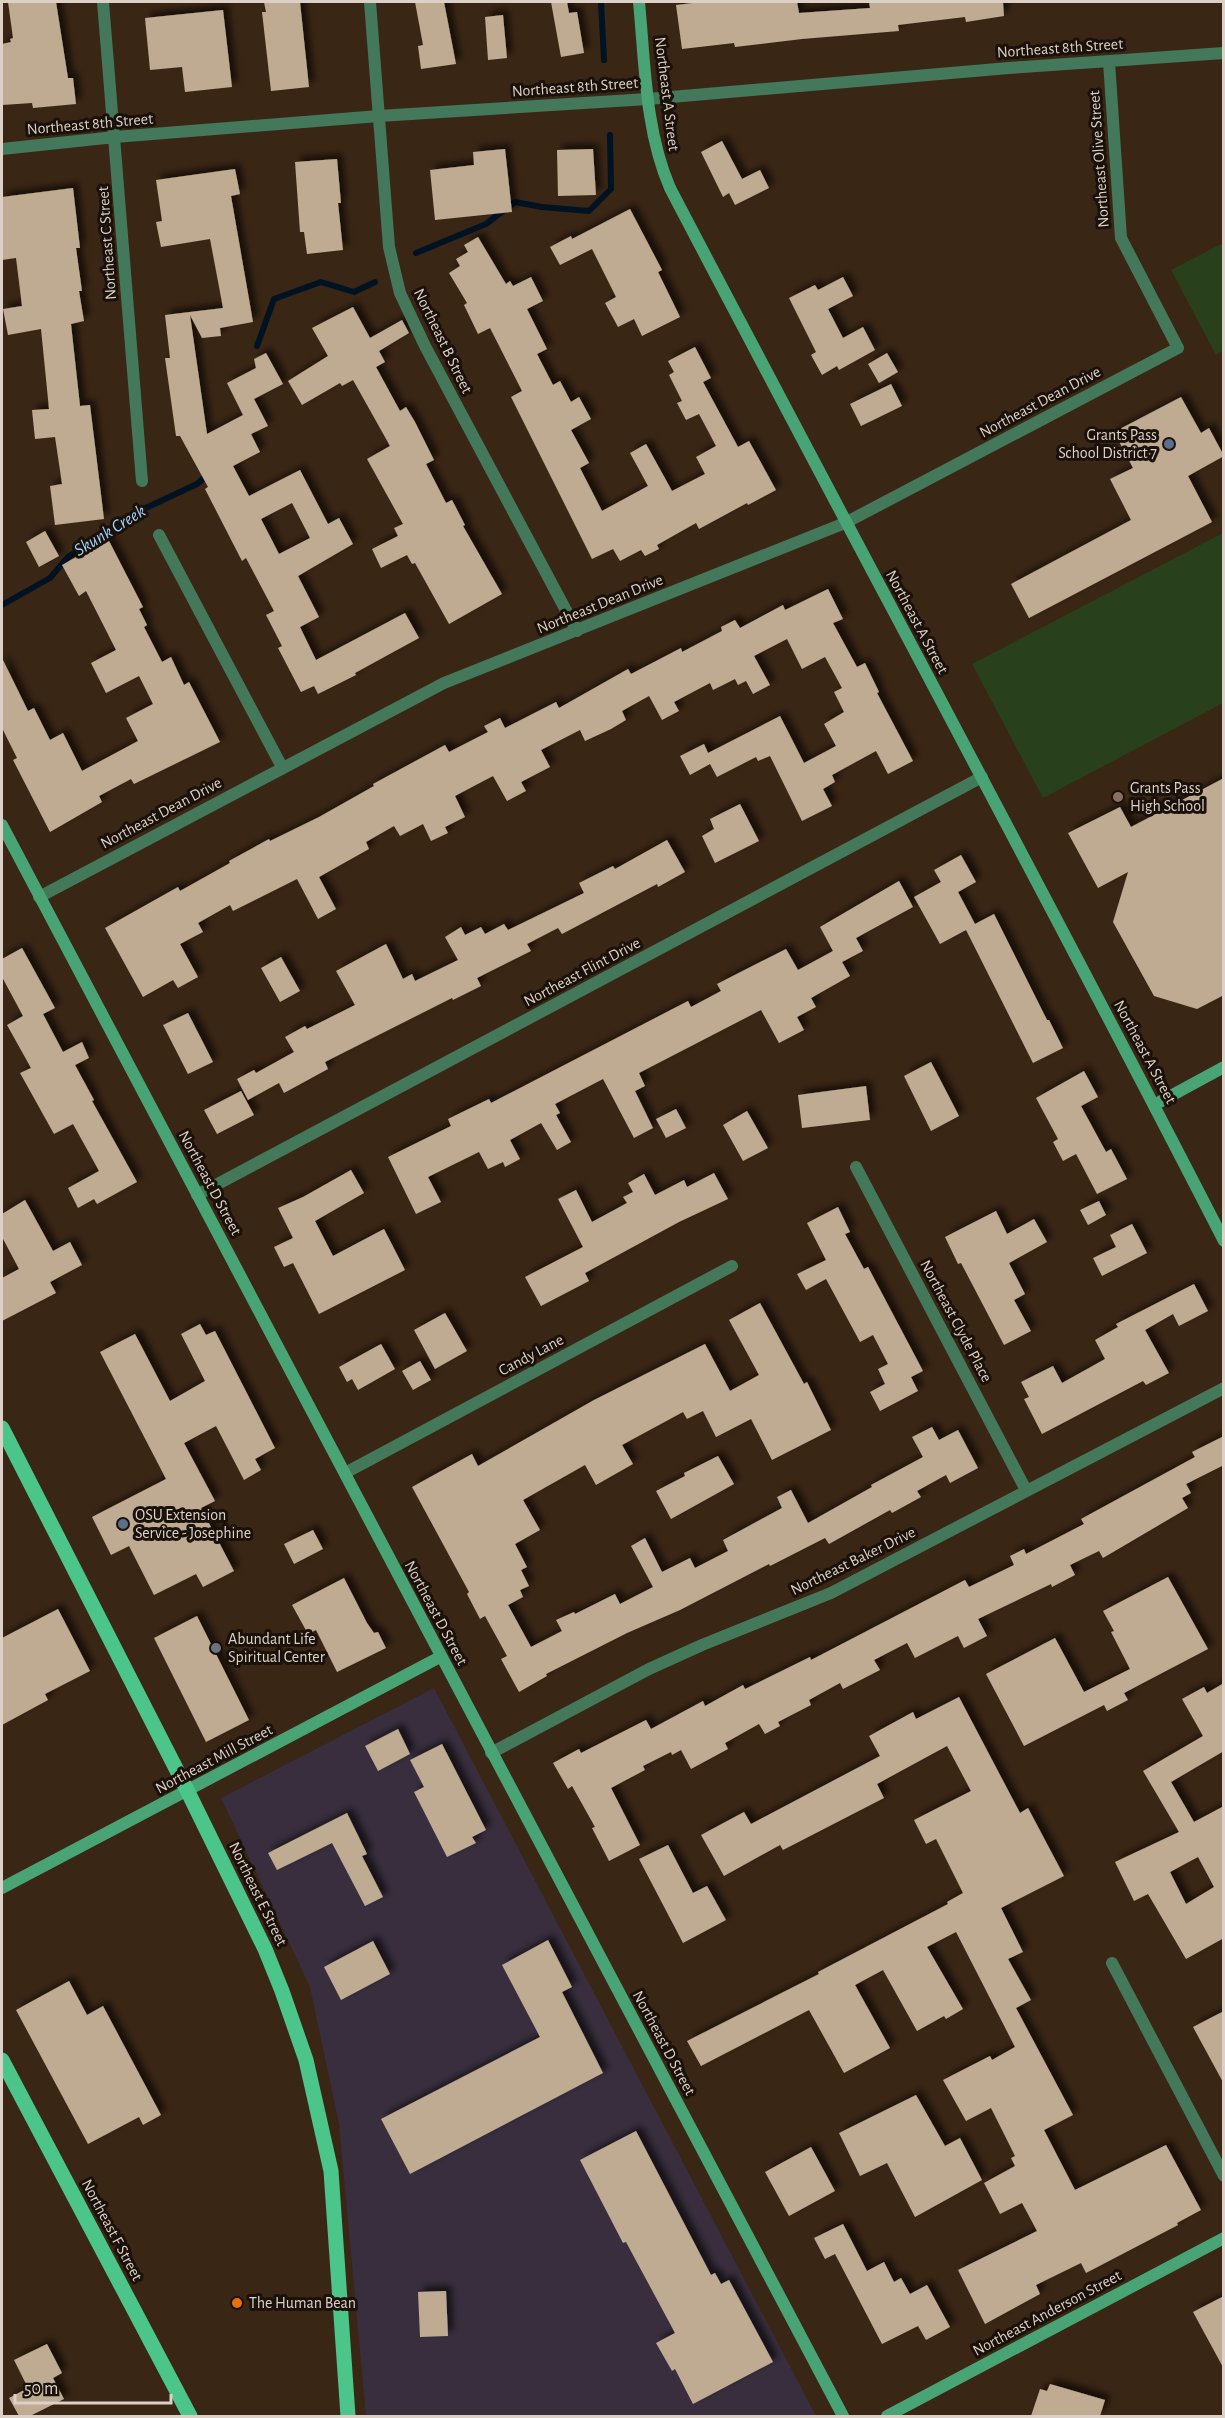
<svg xmlns="http://www.w3.org/2000/svg" width="1225" height="2418" font-family="'Alegreya Sans',sans-serif">
<defs>
<filter id="shadow"><feDropShadow dx="5.5" dy="-5.5" stdDeviation="3" flood-color="#0009"/></filter>
</defs>
<rect width="100%" height="100%" fill="#3a2615"/>
<path fill="#382e3d" d="M434 1688 816 2416H366L339 2124 310 1987 221 1798Z"/>
<path fill="#28401c" d="M1221 244 1224 248V350L1216 355 1171 270Z
M1223 533V703L1043 798 972 664Z"/>
<g fill="none" stroke-linecap="round" stroke-linejoin="round">
<path stroke="#011323" stroke-width="6" d="M601 2 604 60
M416 253 486 224 515 202 542 207 589 211 611 189 610 135
M257 346 274 299 321 282 354 292 375 282
M2 605 50 578 68 557 133 514 197 484 208 474"/>
</g>
<path fill="#bfab92" fill-rule="evenodd" filter="url(#shadow)" d="M8 2H56L68 78H73L76 104 33 108 32 103 2 105V44L11 42 10 39 13 38Z
M264 2H300L309 87 271 91 262 12H266Z
M415 2H444L456 64 421 69 418 46 423 45Z
M551 2H567L569 13 577 12 584 53 561 57Z
M701 2H797L799 13 870 8 869 2H1003L1004 16 966 22 965 17 898 25 899 31 802 39 735 47 734 43 682 49 676 5Z
M223 10 232 87 185 92 182 67 150 70 145 18Z
M503 15 507 58 488 60 485 17Z
M722 141 742 179 760 170 769 188 735 205 729 193 723 197 701 152Z
M505 149 512 212 435 220 430 170 474 165 473 152Z
M593 149 596 195 558 196 557 150Z
M337 159 341 203H338L343 250 307 254 304 232H300L295 162Z
M235 169 240 194 231 196 253 322 220 328 221 336 202 338 190 315 207 434 243 415 227 383 256 368 254 359 266 353 283 384 254 399 268 426 251 434 260 452 233 466 249 496 300 470 328 524 339 518 353 544 298 576 319 617 300 627 316 660 405 613 419 638 355 673 356 675 318 694 314 686 301 692 278 648 282 646 266 615 274 611 246 558 242 561 205 489 208 487 180 436H176L165 358H170L165 315 223 308 210 239 161 247 156 222 162 221 156 180ZM292 503 310 538 279 554 261 519Z
M73 188 80 248H76L82 291H79L84 321 71 324 80 406 90 405 104 519 55 525 50 486 62 484 55 437 35 439 32 410 49 409 41 329 8 335 3 309 22 306 16 258 2 260V197Z
M630 209 662 270 658 272 680 317 642 336 634 319 618 327 605 303 616 297 592 249 560 265 550 247 571 236 572 239Z
M478 237 506 284 510 281 513 286 531 277 543 301 527 309 547 349 537 354 553 385 560 381 571 402 579 397 591 419 571 430 589 463 580 468 602 511 648 486 630 453 646 444 672 491 705 474 696 457 716 446 699 414 686 420 677 403 682 401 669 375 674 372 668 361 695 347 711 378 703 382 738 447 749 441 776 490 748 505 747 503 699 529 696 523 657 545 659 549 645 556 641 550 620 561 613 549 592 559 511 397 522 391 490 328 478 334 464 305 467 303 449 273 460 266 456 259 468 252 464 245Z
M843 277 853 296 828 309 843 338 863 327 875 350 839 370 837 366 822 375 811 355 816 352 789 298 815 285 818 290Z
M353 307 370 338 402 320 409 333 379 351 385 362 376 367 400 411 406 407 415 422 434 460 426 464 446 503 452 500 465 525 463 526 502 594 449 624 415 563 412 564 407 555 381 568 372 549 398 536 394 528 403 524 367 459 390 446 353 380 342 386 340 383 302 405 288 381 328 356 312 328Z
M887 353 898 372 879 383 868 364Z
M891 384 902 406 861 426 850 404Z
M1181 397 1201 433 1209 428 1224 456 1188 476 1212 522 1029 618 1011 584 1131 520 1110 479 1133 468 1114 432Z
M45 531 59 556 39 567 26 542Z
M108 539 143 607 139 609 147 625 144 627 162 662 171 657 184 685 189 682 220 742 134 784 131 779 99 796 102 802 50 832 13 760 17 758 2 728V658L28 711 34 708 50 740 63 733 82 771 138 741 126 718 153 704 139 676 106 693 91 663 116 650 86 591 79 596 62 565Z
M828 589 843 619 833 623 857 667 865 663 879 692 877 693 913 761 888 774 876 751 832 775 835 782 823 789 832 806 802 821 770 756 758 761 756 757 717 777 710 764 690 775 680 756 704 744 708 753 780 716 804 763 836 746 824 724 844 712 834 692 842 688 825 657 802 669 787 639 754 656 770 685 753 694 746 681 738 685 735 679 713 690 710 683 674 702 679 711 662 720 649 696 622 711 626 720 611 729 585 741 580 730 541 750 550 767 521 782 526 791 507 801 493 776 455 796 465 817 445 827 448 833 431 841 423 824 400 836 394 826 366 842 369 849 319 877 336 909 318 919 297 879 233 911 230 905 198 923 203 932 180 944 198 977 178 988 173 980 143 997 105 928 178 887 180 891 230 863 229 861 269 839 270 841 319 817 374 786 373 784 445 745 449 752 488 732 484 726 500 718 505 728 556 702 559 708 628 669 631 674 681 648 682 652 722 631 721 627 735 620 740 628 783 605 785 610Z
M1224 778V995L1197 1009 1154 996 1113 922 1128 872 1098 888 1068 833 1120 807 1131 827Z
M740 804 759 841 715 863 702 836 714 829 710 819Z
M667 840 685 872 658 887 657 884 562 934 558 928 527 944 531 951 477 978 481 986 453 1000 452 998 325 1062 328 1069 284 1093 279 1083 248 1100 237 1079 254 1070 256 1073 294 1052 285 1037 305 1026 307 1029 355 1005 336 971 386 944 403 979 412 974 415 981 458 960 445 937 461 927 465 935 481 927 485 934 504 924 508 930 584 893 579 883 613 866 615 869Z
M961 855 976 882 958 892 975 924 994 914 1047 1020H1049L1063 1048 1033 1063 966 930 940 944 914 897 941 882 934 870Z
M899 881 913 907 856 938 863 951 842 962 850 976 811 998 816 1007 797 1017 804 1030 779 1043 761 1010 639 1073 645 1086 635 1091 653 1128 634 1138 603 1079 555 1104 560 1113 556 1115 571 1142 557 1150 541 1123 510 1140 520 1159 505 1167 503 1162 488 1169 479 1152 428 1177 441 1202 416 1214 388 1157 451 1126 448 1119 489 1099 491 1103 688 1001 691 1007 721 991 717 984 786 949 798 970 833 951 820 927Z
M22 948 55 1008 43 1014 63 1052 82 1042 89 1058 75 1065 94 1100 92 1101 137 1182 97 1204 94 1199 78 1208 68 1188 99 1171 73 1124 54 1134 20 1073 31 1068 7 1025 23 1016 2 977V959Z
M281 957 300 991 280 1002 261 968Z
M188 1013 213 1062 188 1074 163 1025Z
M931 1062 959 1116 931 1131 904 1076Z
M1084 1071 1098 1097 1081 1106 1106 1152 1111 1149 1127 1179 1097 1194 1076 1154 1063 1161 1053 1142 1058 1139 1036 1098Z
M866 1086 870 1120 802 1128 798 1095Z
M241 1091 254 1115 217 1134 204 1110Z
M676 1109 686 1128 666 1138 656 1119Z
M747 1111 768 1148 743 1161 723 1125Z
M351 1170 364 1193 315 1221 333 1256 384 1229 405 1270 319 1314 293 1263 284 1267 274 1247 293 1238 278 1208 303 1197Z
M714 1173 728 1199 679 1222 585 1273 589 1281 541 1306 525 1277 583 1247 558 1199 576 1190 592 1222 627 1203 623 1197 633 1192 628 1183 644 1174 655 1195 684 1180 687 1187Z
M25 1200 53 1251 70 1242 82 1265 50 1282 56 1293 2 1321V1278L19 1269 2 1237V1214Z
M1099 1201 1106 1215 1088 1225 1080 1210Z
M838 1207 850 1232 845 1234 864 1269 868 1267 923 1371 911 1377 918 1391 880 1411 870 1392 885 1384 878 1369 888 1364 873 1335 860 1342 826 1279 806 1290 797 1274 826 1260 807 1223Z
M996 1211 1007 1234 1034 1219 1047 1242 1009 1263 1025 1294 1014 1300 1031 1331 1004 1345 961 1263 958 1264 945 1237Z
M1132 1224 1147 1253 1102 1276 1093 1258 1116 1247 1110 1235Z
M1194 1284 1208 1311 1179 1326 1173 1314 1145 1330 1169 1373 1146 1385 1143 1381 1042 1434 1024 1399 1029 1397 1021 1382 1053 1366 1062 1383 1105 1359 1095 1340 1118 1327 1116 1324Z
M760 1303 804 1384 807 1382 831 1430 772 1460 751 1419 716 1437 703 1411 687 1419 683 1412 622 1445 633 1464 596 1485 585 1465 523 1500 540 1530 515 1544 527 1567 521 1570 529 1586 520 1590 523 1597 508 1605 531 1647 562 1631 556 1620 574 1612 575 1614 615 1594 620 1604 653 1587 631 1546 645 1538 662 1572 690 1558 695 1568 728 1551 723 1540 782 1508 777 1497 791 1490 808 1523 872 1487 871 1485 923 1457 912 1437 932 1427 939 1440 958 1430 978 1468 950 1483 946 1475 917 1491 921 1497 892 1513 890 1510 829 1544 825 1538 770 1566 769 1564 680 1610 627 1633 546 1674 547 1676 519 1692 501 1659 507 1656 485 1616 480 1619 467 1594 469 1592 412 1487 472 1454 478 1466 594 1400 705 1344 730 1391 759 1375 729 1320Z
M445 1313 467 1351 435 1369 414 1330Z
M200 1324 206 1335 215 1331 275 1448 255 1459 261 1470 244 1480 216 1426 184 1443 215 1501 201 1508 234 1571 203 1587 196 1574 154 1595 129 1546 111 1555 92 1517 166 1479 100 1352 135 1334 170 1401 205 1381 181 1334Z
M381 1344 395 1369 358 1390 352 1379 347 1382 339 1367Z
M420 1361 431 1380 413 1390 402 1371Z
M1224 1436V1465L1186 1484 1191 1493 1182 1498 1188 1508 1103 1558 1099 1551 1070 1565 1075 1575 1052 1587 1051 1584 978 1619 987 1636 964 1648 958 1636 915 1658 907 1643 874 1660 880 1670 843 1689 840 1683 809 1700 811 1705 778 1722 780 1726 765 1734 759 1724 725 1743 728 1749 691 1769 681 1750 672 1755 671 1752 643 1766 645 1770 611 1788 640 1845 609 1861 592 1828 595 1827 572 1786 568 1789 553 1763 579 1749 581 1753 646 1720 651 1729 703 1701 705 1706 743 1685 745 1689 810 1657 811 1660 965 1580 969 1587 1014 1565 1010 1556 1024 1549 1026 1554 1084 1524 1081 1519 1195 1457 1192 1452Z
M718 1456 734 1484 671 1519 656 1491 685 1476 684 1473Z
M313 1530 323 1549 294 1564 284 1544Z
M1168 1577 1208 1649 1124 1693 1128 1700 1107 1711 1104 1705 1024 1746 986 1674 1055 1638 1084 1692 1130 1669 1111 1632 1114 1631 1103 1611Z
M344 1578 367 1623 374 1633 378 1632 386 1648 337 1672 316 1630 308 1634 292 1605Z
M58 1609 90 1671 45 1694 48 1700 2 1725V1638Z
M197 1616 249 1720 206 1742 154 1638Z
M1224 1683V1751L1171 1782 1194 1822 1224 1806V1938L1186 1959 1148 1894 1134 1901 1115 1862 1179 1832 1143 1771 1203 1736 1182 1699 1204 1687 1207 1693ZM1198 1857 1214 1887 1186 1904 1170 1872Z
M959 1697 1020 1813 1028 1808 1064 1876 1001 1908 1023 1952 1008 1959 1031 2000 1016 2008 1073 2115 1044 2130 1075 2190 1166 2145 1201 2210 1177 2223 1178 2225 1086 2273 1081 2263 1036 2285 1040 2294 985 2324 958 2270 1037 2231 1022 2203 1000 2214 984 2183 1015 2166 1011 2158 1015 2156 991 2108 966 2121 943 2080 990 2056 992 2060 1015 2047 956 1932 927 1947 963 2009 946 2019 944 2016 917 2031 883 1970 855 1985 890 2048 844 2073 809 2010 701 2066 687 2041 819 1974 818 1972 948 1904 947 1902 963 1893 936 1839 926 1844 914 1820 971 1791 947 1746 877 1784 884 1798 783 1850 780 1845 724 1876 701 1835 744 1812 751 1824 880 1756 869 1736 913 1712 916 1719Z
M398 1729 410 1754 378 1771 365 1746Z
M442 1744 486 1830 472 1837 476 1843 447 1857 414 1792 424 1787 410 1760Z
M347 1813 367 1854 362 1856 383 1897 365 1906 332 1843 277 1870 268 1853Z
M668 1845 693 1893 707 1886 726 1920 683 1943 639 1859Z
M548 1940 572 1987 562 1992 603 2073 410 2174 381 2119 540 2037 502 1965Z
M373 1941 390 1974 341 2000 324 1967Z
M69 1981 87 2015 103 2006 161 2115 143 2125 139 2117 88 2144 16 2010Z
M1224 2011V2084L1193 2027Z
M916 2095 945 2146 960 2138 982 2180 915 2217 887 2163 860 2176 839 2133Z
M636 2131 711 2275 715 2273 721 2284 729 2280 773 2362 693 2404 675 2369 672 2371 656 2343 675 2333 626 2242 623 2243 580 2160Z
M811 2147 835 2191 789 2216 765 2172Z
M843 2224 867 2271 884 2262 894 2282 901 2278 910 2294 927 2285 950 2327 926 2340 918 2326 882 2344 835 2254 825 2259 814 2238Z
M446 2291 448 2336 420 2337 418 2292Z
M1224 2296V2369L1193 2312Z
M47 2344 62 2373 53 2378 64 2399 30 2416H19L9 2398 28 2388 14 2360Z
M1050 2384 1105 2400 1100 2416H1031L1040 2389 1047 2391Z"/>
<g fill="none" stroke-linecap="round" stroke-linejoin="round">
<path stroke="#43785b" stroke-width="12" d="M103 2 142 481
M370 2 389 247 400 293 425 346 577 631
M2 149 115 137 379 116 648 99 1009 68 1224 53
M159 535 282 767
M39 897 444 683 845 523 1178 348 1121 238 1109 62
M856 1167 1026 1490
M197 1195 982 777
M345 1473 732 1266
M491 1753 649 1669 702 1645 831 1593 1224 1388
M1112 1963 1224 2176"/>
<path stroke="#49a475" stroke-width="12" d="M639 2C645 64 645 130 670 188 854 540 1043 888 1224 1241
M2 825 843 2416
M1154 1105 1224 1067
M2 1888 440 1657
M887 2416 1224 2238"/>
<path stroke="#4bc58a" stroke-width="15" d="M2 1428 188 1792 265 1949 282 1991 306 2060 331 2171 348 2416
M2 2060 190 2416"/>
</g>
<g fill="#5c6f8a" stroke="#1a110a" stroke-width="2">
<circle cx="1169" cy="444" r="6"/>
<circle cx="123" cy="1524" r="6"/>
</g>
<circle fill="#8d6e63" stroke="#1a110a" stroke-width="2" cx="1118" cy="797" r="6"/>
<circle fill="#6b7280" stroke="#1a110a" stroke-width="2" cx="216" cy="1648" r="6"/>
<circle fill="#e8710a" stroke="#1a110a" stroke-width="2" cx="237" cy="2303" r="6"/>
<g text-anchor="middle" dominant-baseline="central" stroke-width="6" stroke-linejoin="round" paint-order="stroke">
<g font-size="16" fill="#ddd0c6" stroke="#1a110a">
<text transform="translate(1060 48) rotate(-4)">Northeast 8th Street</text>
<text transform="translate(575 87) rotate(-4)">Northeast 8th Street</text>
<text transform="translate(667 94) rotate(83)">Northeast A Street</text>
<text transform="translate(90 124) rotate(-5)">Northeast 8th Street</text>
<text transform="translate(1099 159) rotate(-94)">Northeast Olive Street</text>
<text transform="translate(107 243) rotate(-94)">Northeast C Street</text>
<text transform="translate(443 341) rotate(64)">Northeast B Street</text>
<text transform="translate(1040 402) rotate(-28)">Northeast Dean Drive</text>
<text transform="translate(600 604) rotate(-22)">Northeast Dean Drive</text>
<text transform="translate(917 622) rotate(62)">Northeast A Street</text>
<text transform="translate(161 813) rotate(-28)">Northeast Dean Drive</text>
<text transform="translate(582 972) rotate(-28)">Northeast Flint Drive</text>
<text transform="translate(1145 1052) rotate(62)">Northeast A Street</text>
<text transform="translate(210 1183) rotate(62)">Northeast D Street</text>
<text transform="translate(956 1321) rotate(62)">Northeast Clyde Place</text>
<text transform="translate(531 1355) rotate(-28)">Candy Lane</text>
<text transform="translate(853 1561) rotate(-26)">Northeast Baker Drive</text>
<text transform="translate(436 1613) rotate(62)">Northeast D Street</text>
<text transform="translate(214 1759) rotate(-28)">Northeast Mill Street</text>
<text transform="translate(258 1894) rotate(64)">Northeast E Street</text>
<text transform="translate(664 2043) rotate(62)">Northeast D Street</text>
<text transform="translate(112 2230) rotate(62)">Northeast F Street</text>
<text transform="translate(1047 2313) rotate(-28)">Northeast Anderson Street</text>
</g>
<g font-size="16" fill="#ddd0c6" stroke="#1a110a" text-anchor="start">
<text x="1157" y="435" text-anchor="end">Grants Pass<tspan x="1157" dy="18">School District 7</tspan></text>
<text x="1130" y="788">Grants Pass<tspan x="1130" dy="18">High School</tspan></text>
<text x="135" y="1515">OSU Extension<tspan x="135" dy="18">Service - Josephine</tspan></text>
<text x="228" y="1639">Abundant Life<tspan x="228" dy="18">Spiritual Center</tspan></text>
<text x="249" y="2303">The Human Bean</text>
</g>
<g font-size="18" font-style="italic" fill="#a0d2fe" stroke="#1a110a">
<text transform="translate(110 531) rotate(-32)">Skunk Creek</text>
</g>
</g>
<rect width="1225" height="2418" fill="none" stroke="#ddd0c6" stroke-width="6"/>
<path d="M15 2394v9h156v-9" fill="none" stroke="#ddd0c6" stroke-width="3"/>
<text x="24" y="2394" font-size="18" fill="#ddd0c6" stroke="#1a110a" stroke-width="4.5" paint-order="stroke">50 m</text>
</svg>
